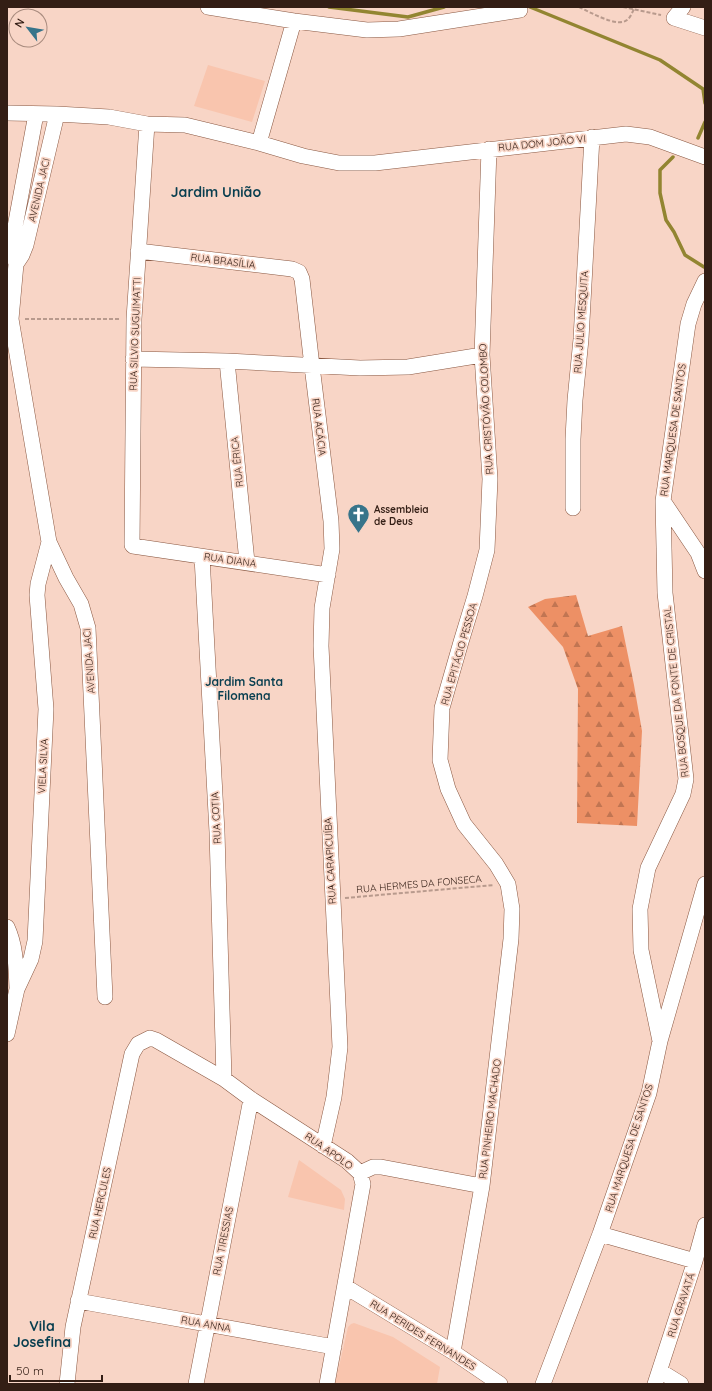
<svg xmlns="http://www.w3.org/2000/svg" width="712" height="1391" font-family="Quicksand,sans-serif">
<defs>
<pattern id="forest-firs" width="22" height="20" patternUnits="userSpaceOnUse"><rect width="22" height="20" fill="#ed9065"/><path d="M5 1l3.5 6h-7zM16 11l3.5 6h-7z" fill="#c17552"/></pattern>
</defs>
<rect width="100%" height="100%" fill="#f8d5c6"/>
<path fill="#f9c5ae" d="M208 65 265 81 252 122 194 106Z
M299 1160 341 1190 345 1199 344 1210 288 1197Z
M354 1323 393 1337 440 1367 437 1384H335L348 1327 351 1324Z"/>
<path fill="url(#forest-firs)" d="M576 595 588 636 622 626 634 685 642 731 637 826 577 823 578 689 563 647 528 607 545 599Z"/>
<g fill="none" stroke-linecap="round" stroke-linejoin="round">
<path stroke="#928531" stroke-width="3.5" d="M329 7 408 17 444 7
M530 7 660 60 703 89 705 103
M698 138 705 122
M673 157 660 170V193L666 220 674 232 685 255 704 267"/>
<defs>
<path id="minor" d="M208 7 294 21 367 30 399 29 520 10
M683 7 674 18 705 28
M7 113 57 114 109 117 147 124 185 125 259 143 303 156 339 163H375L626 134 650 137 705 157
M36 114 12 243 13 253 16 264 11 319 49 542 66 578 81 604 88 628 105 997
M147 124 134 319 132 545 133 546 328 575
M259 143 294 21
M138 251 292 269 299 272 302 279 312 366 331 521 332 549 322 608 321 646 340 1047 334 1097 323 1146
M16 264 22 255 26 245 57 114
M133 359 227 361 360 368 408 367 482 355
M227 361 247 562
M663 501 698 553 705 571
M573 508V439L575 400 581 339 592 137
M202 557 217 832 224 1079
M7 927C16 946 16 968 17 988
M7 1034 17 989 31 959 35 941 46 709 37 595 38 584 49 542
M660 1041 641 950 640 909 648 868 683 794 686 779 665 593 663 501 688 324 694 304 705 281
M360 1173 373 1167H381L482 1186
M600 1234 695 1261
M346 1287 453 1352 500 1384
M78 1301 334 1347
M453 1352 482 1186 511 939 512 909 508 884 496 864 464 824 448 789 440 760 442 708 461 642 475 596 487 550 490 479 482 355 489 149
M660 1371 681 1384
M67 1384 73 1327 132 1054 138 1044 150 1038 156 1040 224 1079 251 1099 347 1161 360 1173 363 1184 327 1384
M196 1384 251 1099
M543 1384 600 1234 649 1093 660 1041 705 884
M655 1384 695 1261 705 1225"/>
</defs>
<use href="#minor" stroke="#8a5842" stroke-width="16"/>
<path stroke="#b89a8d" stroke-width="2" stroke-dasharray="4 2" stroke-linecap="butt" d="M579 7C590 12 617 28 627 20 630 18 632 13 634 9
M623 7 661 15
M25 319H120
M345 898 494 885"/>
<use href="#minor" stroke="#fff" stroke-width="15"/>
</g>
<defs>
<symbol id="church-pin" viewBox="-11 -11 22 30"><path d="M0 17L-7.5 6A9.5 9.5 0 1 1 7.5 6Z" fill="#37748a" stroke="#f8d5c6"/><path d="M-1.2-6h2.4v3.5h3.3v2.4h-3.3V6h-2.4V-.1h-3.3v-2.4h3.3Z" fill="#fff"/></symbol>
</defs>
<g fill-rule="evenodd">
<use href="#church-pin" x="346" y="502" width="25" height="34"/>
</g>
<g text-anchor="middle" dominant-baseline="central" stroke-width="3.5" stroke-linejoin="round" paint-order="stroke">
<g font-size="10" fill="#331e15" stroke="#f8d5c6">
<text transform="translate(542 143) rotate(-6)">RUA DOM JOÃO VI</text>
<text transform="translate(39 190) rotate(-77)">AVENIDA JACI</text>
<text transform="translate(223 261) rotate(7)">RUA BRASÍLIA</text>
<text transform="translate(581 322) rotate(-86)">RUA JULIO MESQUITA</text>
<text transform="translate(135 334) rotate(-88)">RUA SILVIO SUGUIMATTI</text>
<text transform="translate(486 409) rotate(-93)">RUA CRISTÓVÃO COLOMBO</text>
<text transform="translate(319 427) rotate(83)">RUA ACÁCIA</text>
<text transform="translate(673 430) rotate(-82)">RUA MARQUESA DE SANTOS</text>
<text transform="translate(237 462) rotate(-96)">RUA ÉRICA</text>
<text transform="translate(230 560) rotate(8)">RUA DIANA</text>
<text transform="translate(459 654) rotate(-74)">RUA EPITÁCIO PESSOA</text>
<text transform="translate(89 661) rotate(-94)">AVENIDA JACI</text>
<text transform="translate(676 692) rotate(-96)">RUA BOSQUE DA FONTE DE CRISTAL</text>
<text transform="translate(43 766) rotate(-87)">VIELA SILVA</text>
<text transform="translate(216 818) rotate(-93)">RUA COTIA</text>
<text transform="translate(330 861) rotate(-93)">RUA CARAPICUÍBA</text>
<text transform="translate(419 884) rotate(-5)">RUA HERMES DA FONSECA</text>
<text transform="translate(490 1119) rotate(-83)">RUA PINHEIRO MACHADO</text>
<text transform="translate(629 1148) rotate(-72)">RUA MARQUESA DE SANTOS</text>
<text transform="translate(329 1151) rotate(35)">RUA APOLO</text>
<text transform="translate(100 1203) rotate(-78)">RUA HERCULES</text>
<text transform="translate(223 1241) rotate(-79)">RUA TIRESSIAS</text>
<text transform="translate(681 1305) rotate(-72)">RUA GRAVATÁ</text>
<text transform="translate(206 1324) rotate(10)">RUA ANNA</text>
<text transform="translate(423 1335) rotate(32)">RUA PERIDES FERNANDES</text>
</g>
<g font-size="10" font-weight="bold" fill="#331e15" stroke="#f8d5c6" text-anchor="start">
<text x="374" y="509">Assembleia<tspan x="374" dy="12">de Deus</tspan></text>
</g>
<g font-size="12" font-weight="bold" fill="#083e4f" stroke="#f8d5c6">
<text x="244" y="681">Jardim Santa<tspan x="244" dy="14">Filomena</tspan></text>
</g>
<g font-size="14" font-weight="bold" fill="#083e4f" stroke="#f8d5c6">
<text x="216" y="192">Jardim União</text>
<text x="42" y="1326">Vila<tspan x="42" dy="16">Josefina</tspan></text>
</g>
</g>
<rect width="712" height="1391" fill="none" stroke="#331e15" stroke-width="16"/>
<g transform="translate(28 28) rotate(301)"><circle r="19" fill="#f8d5c6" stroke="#a98c7f"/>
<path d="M0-3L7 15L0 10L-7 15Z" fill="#37748a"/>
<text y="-6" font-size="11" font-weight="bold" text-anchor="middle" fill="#331e15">N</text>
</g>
<path d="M10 1375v6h92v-6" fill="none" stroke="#331e15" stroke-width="2"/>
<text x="16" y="1375" font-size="12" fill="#331e15" stroke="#f8d5c6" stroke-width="3" paint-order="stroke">50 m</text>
</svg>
